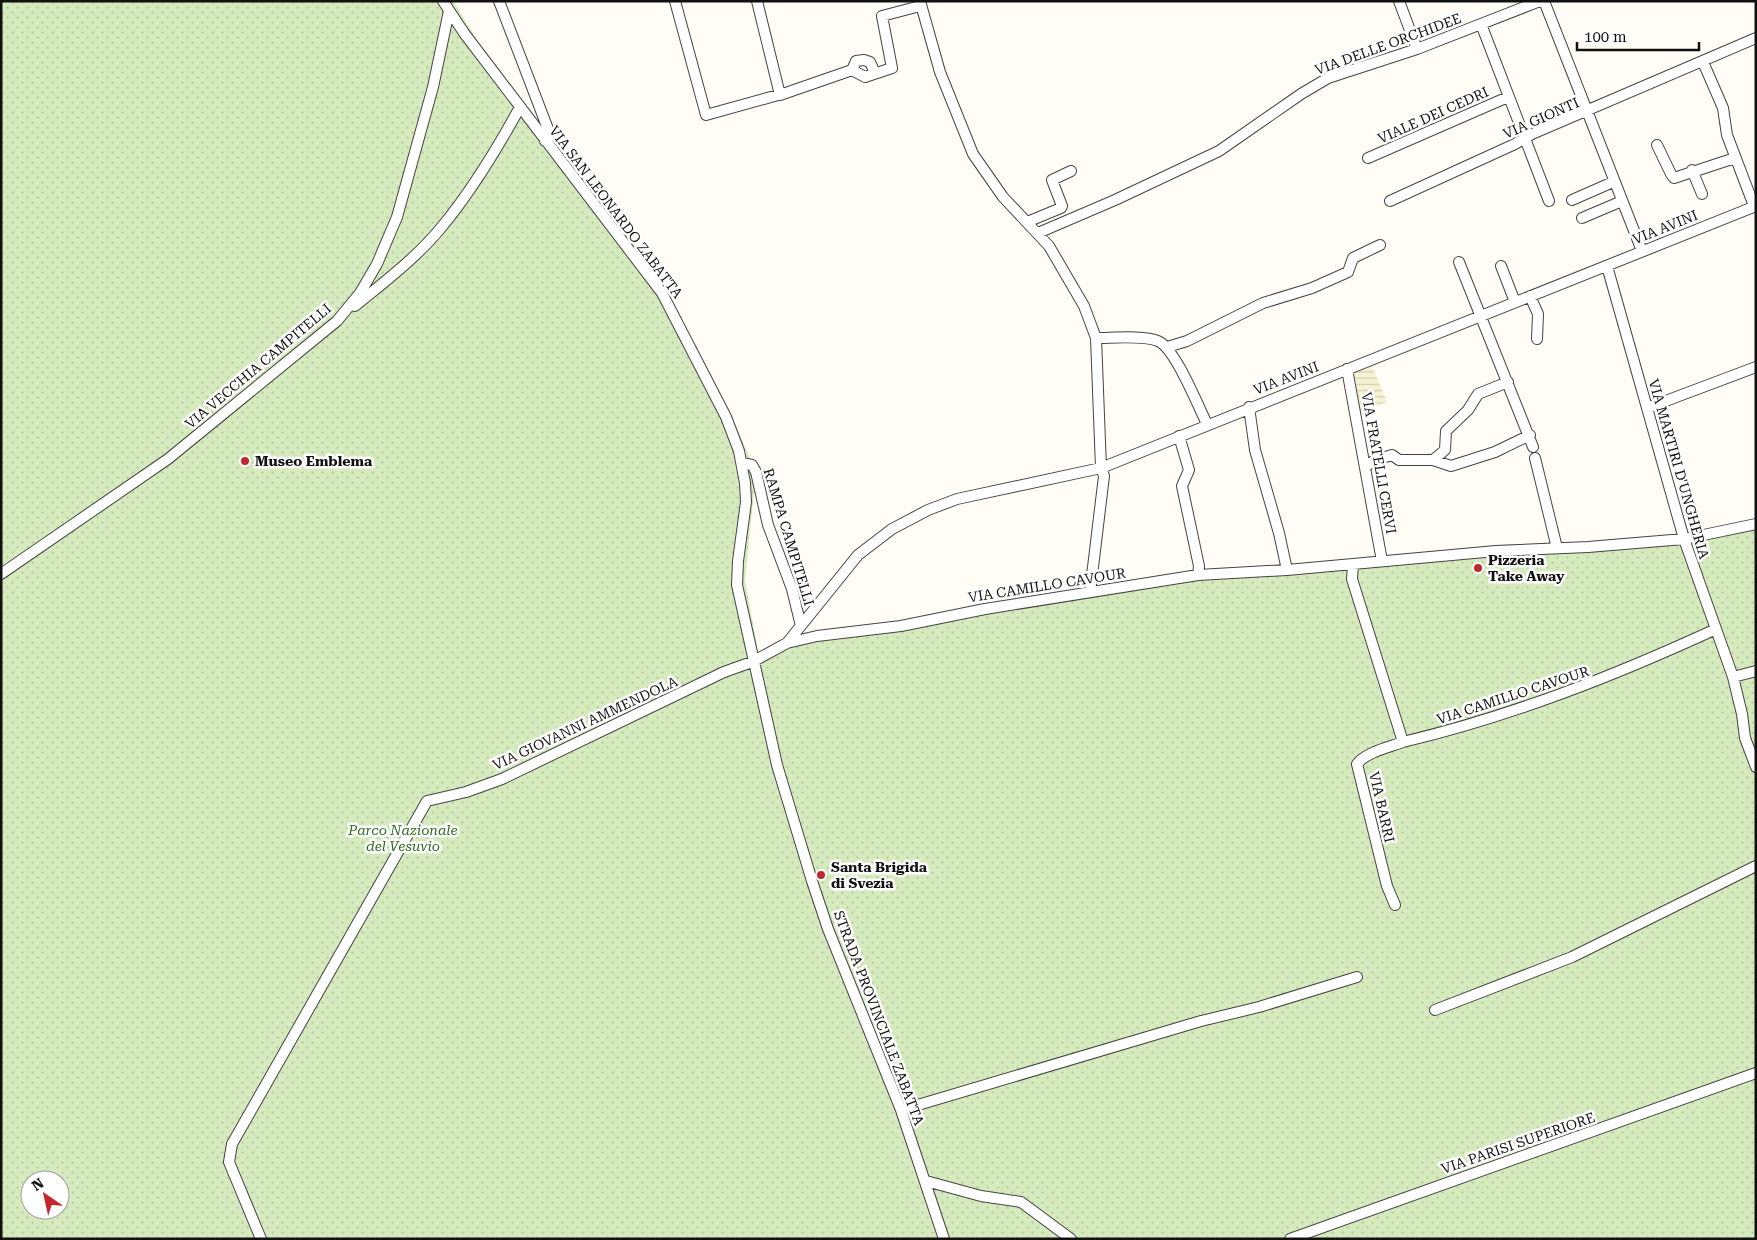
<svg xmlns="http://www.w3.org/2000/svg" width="1757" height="1240" font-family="'Roboto Serif',serif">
<defs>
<pattern id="farmland-rules" width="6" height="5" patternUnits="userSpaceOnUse" patternTransform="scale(1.25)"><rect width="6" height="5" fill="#f6f3d4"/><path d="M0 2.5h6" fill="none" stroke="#d2cfb5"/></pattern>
<pattern id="park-dots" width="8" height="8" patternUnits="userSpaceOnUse" patternTransform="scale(1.25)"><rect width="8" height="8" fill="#d5ebbd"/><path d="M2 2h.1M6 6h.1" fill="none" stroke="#b6c8a1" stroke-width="1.8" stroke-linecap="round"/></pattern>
</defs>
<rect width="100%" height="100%" fill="#fffdf5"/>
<path fill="url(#farmland-rules)" d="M1371 363 1387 402 1359 413 1352 373Z"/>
<path fill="url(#park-dots)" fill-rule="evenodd" d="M1 1H453L493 66 642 255 690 335 729 410 756 472 745 580 758 652 809 634 1308 563 1508 544H1591L1620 547 1756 520V1239H1ZM30 1180H60V1210H30Z"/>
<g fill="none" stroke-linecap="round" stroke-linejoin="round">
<defs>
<path id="minor" d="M443 1 464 33 662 293 726 417 739 451 745 483 746 502 738 561 737 585 777 765 812 881 828 929 901 1110 944 1239
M499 1 548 129 549 137 545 141
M675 1 706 115 778 95
M757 1 780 95 852 70 856 61 864 60 870 62 875 73
M920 1 940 72 973 154 1003 197 1049 246 1084 306 1096 338 1101 468 1104 476 1090 592
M1399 1 1417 49
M1544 1 1642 251
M1481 24 1549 201
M1703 62 1723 108 1727 135 1754 206
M852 70 865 77 892 68 882 16 920 6
M1657 145 1671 174 1674 178 1735 158
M1368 158 1508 97
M1692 170 1702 194
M1572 200 1613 182
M1390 201 1515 144 1532 134 1756 38
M1582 218 1622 201
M1027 222 1061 208 1062 206 1052 180 1071 171
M1038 233 1115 200 1219 151 1301 94 1328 78 1417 49 1540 1
M1459 262 1533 447
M1501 266 1515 302
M1607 266 1684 539 1733 677 1742 714 1745 738 1756 767
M1530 296 1538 314 1537 339
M355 306C384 282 416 258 440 229 471 192 497 149 520 107
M1096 338C1112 338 1144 335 1158 341 1175 348 1198 406 1207 424
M1167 347 1187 341 1263 303 1312 288 1348 272 1353 258 1380 245
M1347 369 1382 561
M1249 407 1255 450 1279 533 1287 570
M1647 408 1756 367
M1179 436 1189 470 1182 486 1199 566 1198 575
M1535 458 1557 548
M1433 460 1445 450 1446 431 1468 410 1478 394 1508 382
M742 463 752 465 756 472 768 525 792 589 801 626
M1365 467 1375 460 1392 455 1399 460H1433L1451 466 1495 452 1530 435
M1353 565 1352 579 1403 742C1512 716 1614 676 1716 629
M1 574 168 459 337 321 360 293 377 264 397 217 433 87 449 11
M787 643 858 555 892 529 928 510 957 499 1101 468 1756 206
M1733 677 1756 671
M1395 905 1387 886 1357 764C1366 752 1390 747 1403 742
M1435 1010 1572 957 1756 866
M901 1110 1201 1021 1259 1007 1357 977
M926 1181 981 1196 1021 1202 1071 1239
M261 1239 229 1162 232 1144 427 801 466 792 502 779 724 672 752 662 787 643 817 636 901 626 985 609 1198 575 1287 570 1496 551 1588 547 1684 539 1756 524
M1290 1239 1756 1073"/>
</defs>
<use href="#minor" stroke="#444" stroke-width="12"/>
<use href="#minor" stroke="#fff" stroke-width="10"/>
</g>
<g fill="#c4262e" stroke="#fff" stroke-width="2">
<circle cx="245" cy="461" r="5"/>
<circle cx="1478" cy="568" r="5"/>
<circle cx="821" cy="875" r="5"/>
</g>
<g text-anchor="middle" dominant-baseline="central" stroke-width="5" stroke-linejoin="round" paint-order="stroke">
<g font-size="14" fill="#111" stroke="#fff">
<text transform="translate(1388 44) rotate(-20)">VIA DELLE ORCHIDEE</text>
<text transform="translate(1433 115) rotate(-24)">VIALE DEI CEDRI</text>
<text transform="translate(1541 118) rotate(-24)">VIA GIONTI</text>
<text transform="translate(616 212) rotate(53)">VIA SAN LEONARDO ZABATTA</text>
<text transform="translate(1665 227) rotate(-22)">VIA AVINI</text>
<text transform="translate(258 366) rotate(-40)">VIA VECCHIA CAMPITELLI</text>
<text transform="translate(1286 378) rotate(-21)">VIA AVINI</text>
<text transform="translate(1379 463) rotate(80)">VIA FRATELLI CERVI</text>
<text transform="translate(1679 469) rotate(74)">VIA MARTIRI D'UNGHERIA</text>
<text transform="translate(789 537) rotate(73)">RAMPA CAMPITELLI</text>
<text transform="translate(1047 585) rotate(-9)">VIA CAMILLO CAVOUR</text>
<text transform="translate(1513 695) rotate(-18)">VIA CAMILLO CAVOUR</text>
<text transform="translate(585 723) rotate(-25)">VIA GIOVANNI AMMENDOLA</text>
<text transform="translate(1382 807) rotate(77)">VIA BARRI</text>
<text transform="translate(879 1018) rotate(69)">STRADA PROVINCIALE ZABATTA</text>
<text transform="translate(1518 1143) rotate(-19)">VIA PARISI SUPERIORE</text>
</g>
<g font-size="14" font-weight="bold" fill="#111" stroke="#fff" text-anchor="start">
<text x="255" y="461">Museo Emblema</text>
<text x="1488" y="560">Pizzeria<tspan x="1488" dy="16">Take Away</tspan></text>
<text x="831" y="867">Santa Brigida<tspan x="831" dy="16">di Svezia</tspan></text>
</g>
<g font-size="14" font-style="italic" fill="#2f6b1f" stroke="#fff">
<text x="403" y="830">Parco Nazionale<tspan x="403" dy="16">del Vesuvio</tspan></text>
</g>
</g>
<rect width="1757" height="1240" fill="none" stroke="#111111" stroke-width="5"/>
<g transform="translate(45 1195) rotate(326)"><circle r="24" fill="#ffffff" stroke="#a0a0a0"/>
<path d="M0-4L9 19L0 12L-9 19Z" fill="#c4262e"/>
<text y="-8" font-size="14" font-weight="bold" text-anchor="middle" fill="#111111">N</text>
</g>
<path d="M1577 42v8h122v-8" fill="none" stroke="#111111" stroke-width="2.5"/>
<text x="1584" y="42" font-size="15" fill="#111111" stroke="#ffffff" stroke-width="4" paint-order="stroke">100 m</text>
</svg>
